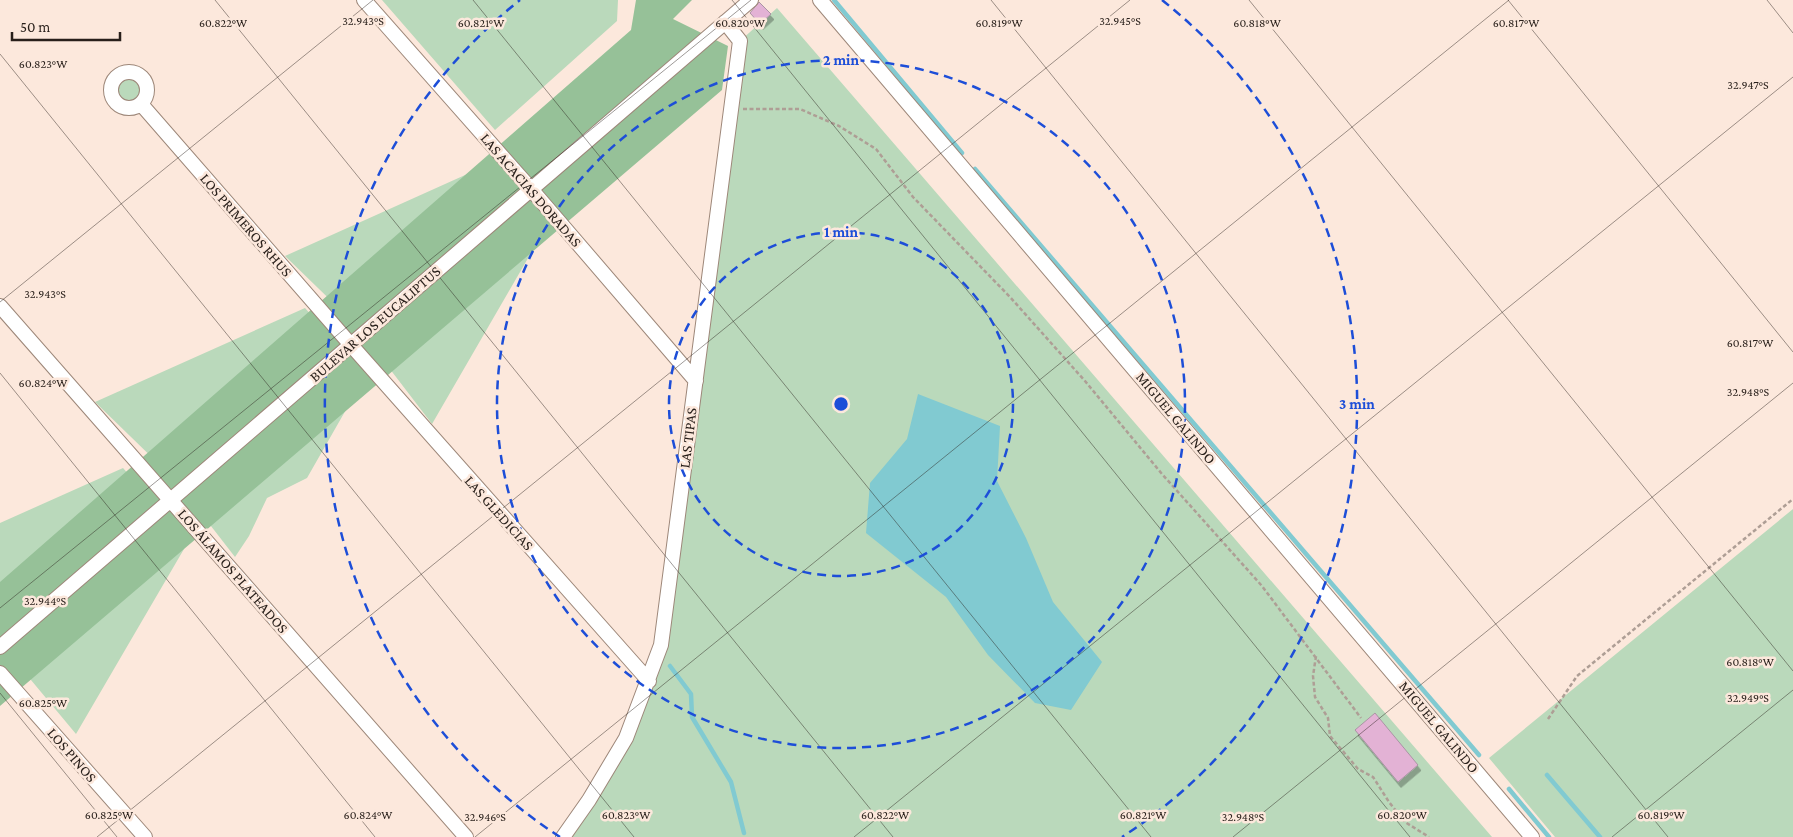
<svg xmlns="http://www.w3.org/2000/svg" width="1793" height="837" font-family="'Crimson Pro',serif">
<defs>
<filter id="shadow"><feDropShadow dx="3" dy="5.5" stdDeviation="0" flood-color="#0004"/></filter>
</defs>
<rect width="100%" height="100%" fill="#fce8dc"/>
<path fill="#bad9bb" d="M382 0H618L617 21 495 130Z
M777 8 1492 837H563L626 738 661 645 740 41Z
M116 90a13 13 0 1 1 26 0a13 13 0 1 1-26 0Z
M494 162 352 321 285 256Z
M542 234 432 424 370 343Z
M305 308 327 333 166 471 95 402Z
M359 387 307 478 267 498 249 536 235 557 190 499Z
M123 468 146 494 0 619V523Z
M1793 509V837H1555L1489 758Z
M170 529 184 549 76 734 16 662Z"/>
<path fill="#96c198" d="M636 0H692L673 19 728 46 722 90 0 706V582L631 30Z"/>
<path fill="#81cad1" d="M918 394 1000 426 997 481 1026 538 1053 602 1102 662 1071 710 1035 703 988 655 946 597 866 533 870 483 907 439Z"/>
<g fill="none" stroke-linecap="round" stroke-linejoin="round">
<path stroke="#81cad1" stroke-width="4.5" d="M834 0 962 153
M975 169 1479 755
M670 666 691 694 692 717 731 782 744 833
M1547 775 1600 837
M1509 789 1549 837"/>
</g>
<path fill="#e3b2d5" stroke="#aa94a4" filter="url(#shadow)" d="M759 2 771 14 760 24 750 13Z
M1375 713 1418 765 1398 782 1355 730Z"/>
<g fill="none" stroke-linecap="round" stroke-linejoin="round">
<defs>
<path id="street" d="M364 0 531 189 696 381
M820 0 1532 837
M111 90a18 18 0 1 1 36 0a18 18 0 1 1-36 0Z
M141 104 351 345 649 681
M0 306 466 837
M0 647 751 0
M0 673 145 837
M563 837 589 800 626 738 661 645 740 41 725 22"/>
</defs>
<use href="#street" stroke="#9d8779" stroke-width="16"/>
<path stroke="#ae9e95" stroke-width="2.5" stroke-dasharray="4 2.5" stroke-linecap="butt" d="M743 109H800L839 126 876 149 913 197 1010 297 1085 381 1162 474 1262 586 1361 718
M1316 656 1313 676 1315 697 1328 718 1330 736 1358 769 1373 777 1389 802 1405 822 1429 837
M1548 719 1577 676 1793 499"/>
<use href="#street" stroke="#fff" stroke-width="14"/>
</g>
<path fill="none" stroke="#281f1a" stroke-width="1" stroke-opacity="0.45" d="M215 0 893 837M473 0 1151 837M732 0 1410 837M991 0 1668 837M1249 0 1793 671M1508 0 1793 352M1767 0 1793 33M0 54 634 837M0 302 373 0M0 373 375 837M0 608 751 0M0 693 117 837M97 837 1130 0M475 837 1509 0M854 837 1793 77M1233 837 1793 383M1612 837 1793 690"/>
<g fill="none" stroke="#1d4ed8" stroke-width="2.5" stroke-dasharray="9 6">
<circle cx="841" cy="404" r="172"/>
<circle cx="841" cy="404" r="344"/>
<path d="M560 837A516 516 0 0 1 520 0M1162 0A516 516 0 0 1 1122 837"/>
</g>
<g text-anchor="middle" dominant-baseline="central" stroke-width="5" stroke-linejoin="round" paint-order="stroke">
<g font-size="15" fill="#281f1a" stroke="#fce8dc">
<text transform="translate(531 190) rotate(49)">LAS ACACIAS DORADAS</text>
<text transform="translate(246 225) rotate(49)">LOS PRIMEROS RHUS</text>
<text transform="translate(375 324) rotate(-41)">BULEVAR LOS EUCALIPTUS</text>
<text transform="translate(1176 418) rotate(50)">MIGUEL GALINDO</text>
<text transform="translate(688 438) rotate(-83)">LAS TIPAS</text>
<text transform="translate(499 513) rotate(48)">LAS GLEDICIAS</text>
<text transform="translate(233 571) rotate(49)">LOS ÁLAMOS PLATEADOS</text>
<text transform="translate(1439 727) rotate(50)">MIGUEL GALINDO</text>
<text transform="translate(72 755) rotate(49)">LOS PINOS</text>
</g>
</g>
<g font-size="12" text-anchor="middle" fill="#281f1a" stroke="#fce8dc" stroke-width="5" stroke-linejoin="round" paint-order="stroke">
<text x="363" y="25">32.943°S</text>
<text x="1120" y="25">32.945°S</text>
<text x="1257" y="27">60.818°W</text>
<text x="223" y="27">60.822°W</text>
<text x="481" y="27">60.821°W</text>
<text x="740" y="27">60.820°W</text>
<text x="999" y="27">60.819°W</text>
<text x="1516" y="27">60.817°W</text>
<text x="43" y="68">60.823°W</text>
<text x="1748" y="89">32.947°S</text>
<text x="45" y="298">32.943°S</text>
<text x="1750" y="347">60.817°W</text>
<text x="43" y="387">60.824°W</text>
<text x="1748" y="396">32.948°S</text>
<text x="45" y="605">32.944°S</text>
<text x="1750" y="666">60.818°W</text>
<text x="1748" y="702">32.949°S</text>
<text x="43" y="707">60.825°W</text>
<text x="109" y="819">60.825°W</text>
<text x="368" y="819">60.824°W</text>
<text x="626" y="819">60.823°W</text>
<text x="885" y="819">60.822°W</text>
<text x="1143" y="819">60.821°W</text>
<text x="1402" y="819">60.820°W</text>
<text x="1661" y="819">60.819°W</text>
<text x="485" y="821">32.946°S</text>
<text x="1243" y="821">32.948°S</text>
</g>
<circle cx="841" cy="404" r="8" fill="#1d4ed8" stroke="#fce8dc" stroke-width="2.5"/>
<g font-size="15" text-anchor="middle" font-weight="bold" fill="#1d4ed8" stroke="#fce8dc" stroke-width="5" stroke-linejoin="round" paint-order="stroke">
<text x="841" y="65">2 min</text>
<text x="841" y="237">1 min</text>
<text x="1357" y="409">3 min</text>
</g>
<path d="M12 32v8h108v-8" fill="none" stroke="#281f1a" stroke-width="2.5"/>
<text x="20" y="32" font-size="15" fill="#281f1a" stroke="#fce8dc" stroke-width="4" paint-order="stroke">50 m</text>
</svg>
